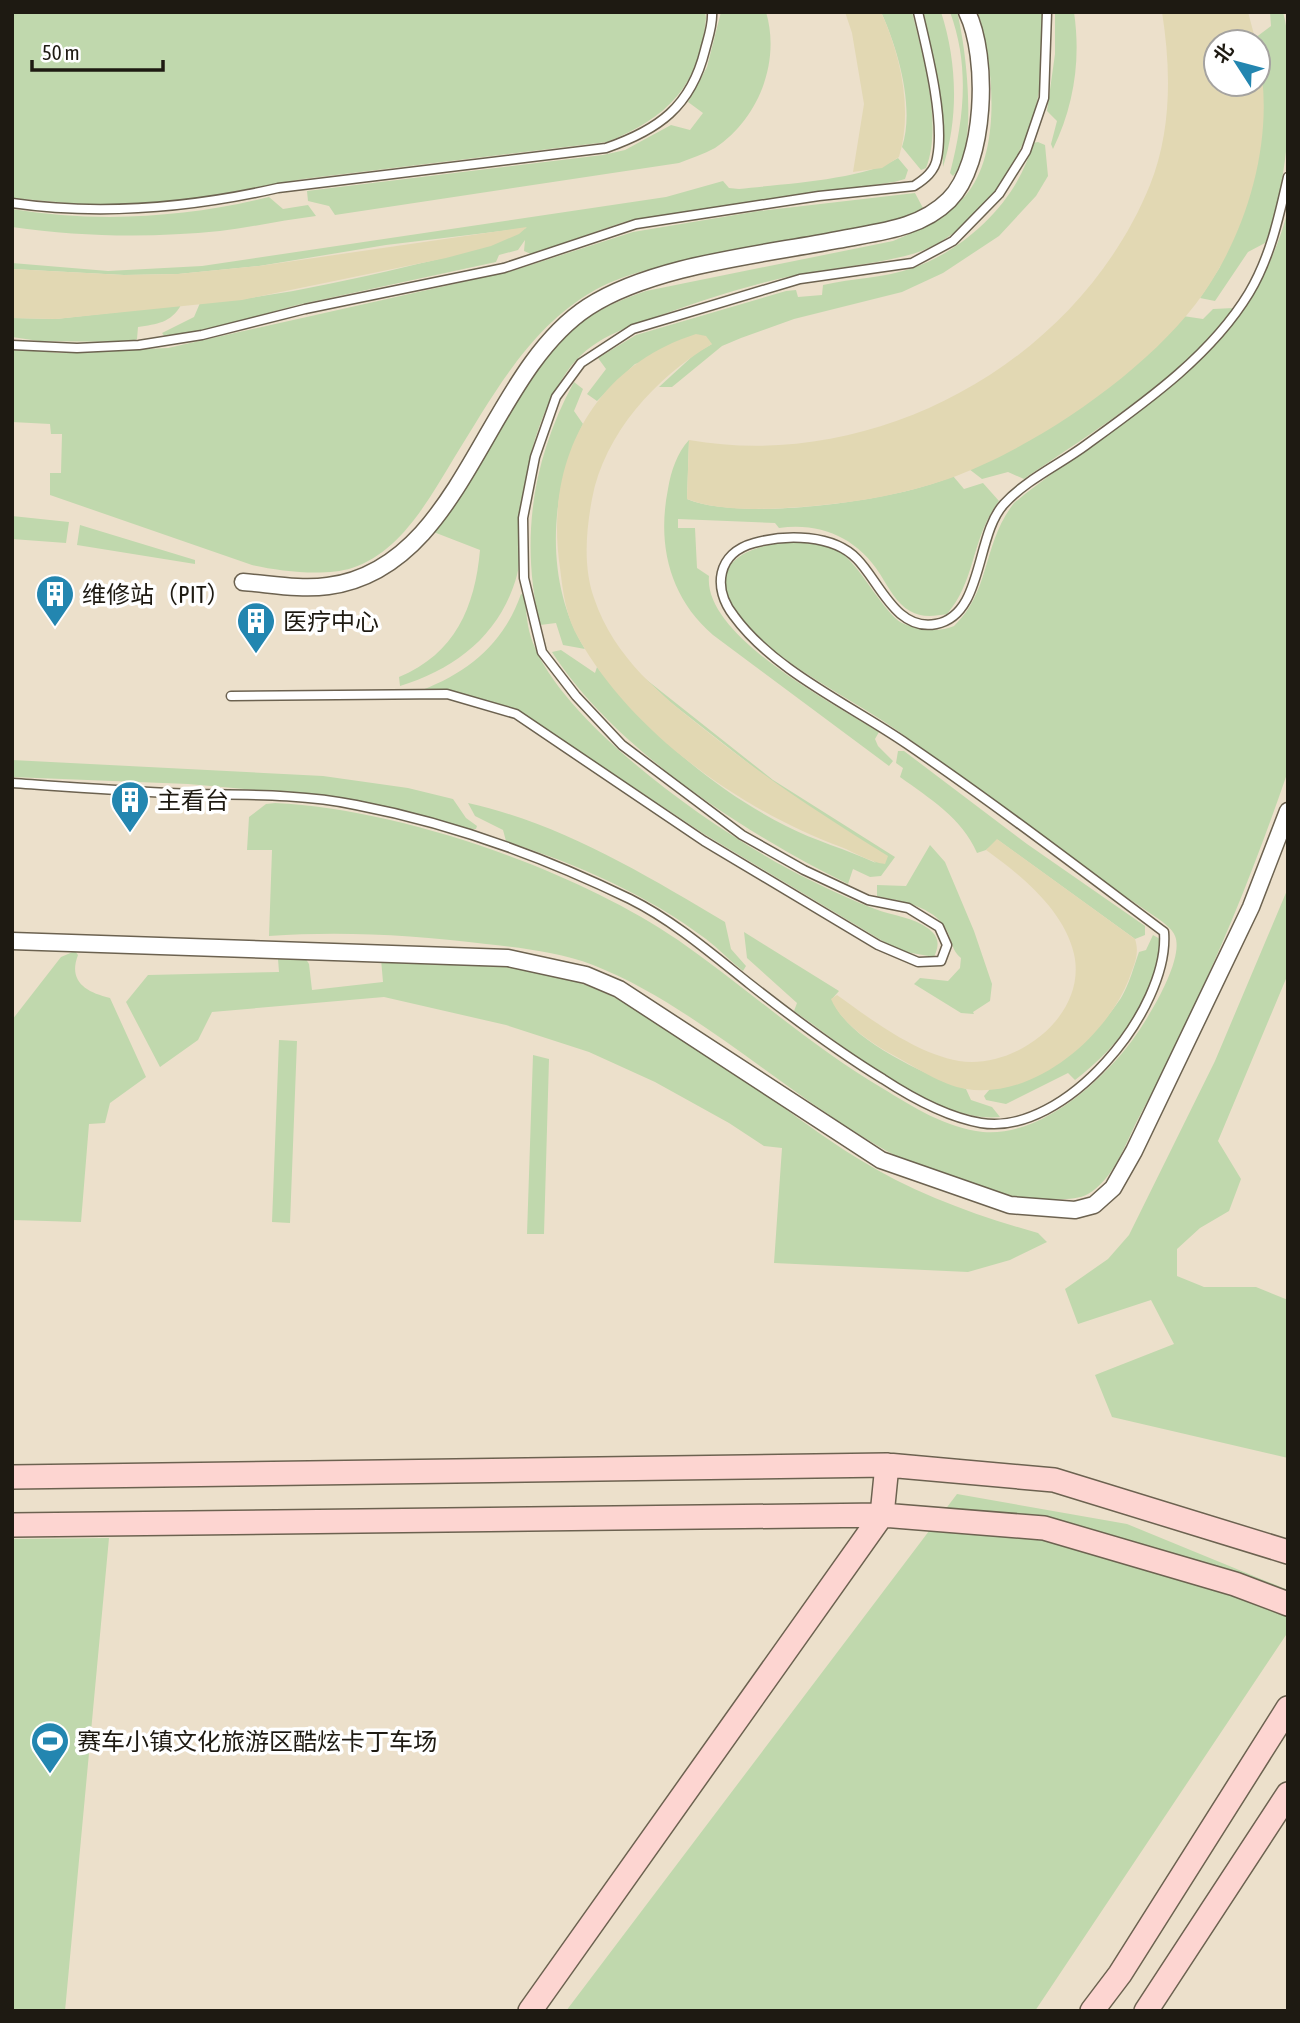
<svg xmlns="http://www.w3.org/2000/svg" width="1300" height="2023" font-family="'Asap Condensed','Noto Sans SC',sans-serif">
<rect width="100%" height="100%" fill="#ece0cb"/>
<path fill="#c0d8ad" d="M12 12H705L706 18C700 86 667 118 607 142L303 179 170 203 101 206 12 198Z
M721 12H766C781 62 758 120 715 148 704 154 691 158 679 163L335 215 329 206 308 201 307 191 315 190 603 155 625 150 671 125 690 130 703 113 688 102 707 67Z
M881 12H912C923 56 943 125 926 168L921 170 902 147C915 108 898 49 881 12Z
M922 12H941C957 61 959 117 943 167 942 113 937 63 922 12Z
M950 12H957C966 46 979 150 953 176L950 173C964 119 970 66 950 12Z
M978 12H1043L1044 18C1043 44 1043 71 1038 97 1024 163 975 239 905 256 870 265 832 268 796 275 752 284 706 299 664 314 627 328 590 337 566 373 535 419 524 473 520 528 518 543 521 561 517 575 501 634 456 669 400 686L399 677C455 654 475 607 480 550L431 531C469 472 514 384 563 337 587 314 616 301 646 291L893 241C922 229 950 217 969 191 1002 146 993 62 978 12Z
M1055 12H1074C1081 60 1074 106 1053 149L1051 144 1057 121 1047 111 1055 54Z
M1270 12H1283C1298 66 1288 192 1265 243L1248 252 1215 301 1200 298 1220 267 1262 68 1255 38 1271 26Z
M1038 142 1045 145 1048 176 1036 196 999 236 943 273 902 292 794 319 741 338 722 346 672 387H659L696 353 712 344 635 364 597 401 587 394 606 369 598 358 636 335 786 291 796 290 798 297 822 295 823 285C853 278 884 278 913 268 968 248 1018 200 1033 143Z
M898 158 908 170 905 179 894 182 624 222 531 254 524 251 525 240 518 250 499 255 496 262 297 305 208 330 166 338 162 333 194 317 200 303C269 298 337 283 405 267 448 257 486 248 526 228L386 245 259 266 178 274 124 275 12 269V263L108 271 202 266 666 197 723 181 729 188 739 189C781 184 864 180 898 158Z
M915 193 923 208 903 219C843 233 782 243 722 255 679 263 633 269 595 290 529 327 493 396 454 458 429 499 401 552 352 568 324 577 279 571 252 565L50 495V473H61L62 434H51L50 424 12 422V348L58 353 168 348 512 271 633 232 759 211Z
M269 197 283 209 308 205 316 216C284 220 252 227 220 231 151 238 82 237 12 227V209C97 223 185 218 269 197Z
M1288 210V771C1247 891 1197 1009 1137 1121 1125 1145 1113 1180 1088 1194 1076 1201 1055 1199 1041 1199 875 1195 742 1023 593 965 559 952 522 948 486 944 413 935 342 931 269 936L272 850H247L249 817 266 804 275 803C401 809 574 869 678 940 747 988 809 1045 882 1088 913 1107 946 1128 983 1132 1040 1137 1100 1083 1131 1042 1146 1022 1185 960 1175 936 1173 930 1165 924 1160 920 1070 860 986 793 898 731 855 701 806 678 766 644 750 631 720 602 724 580 729 538 818 534 844 555 863 571 885 614 902 623 918 630 938 633 954 626 991 591 982 544 1014 503 1125 414 1249 361 1288 210Z
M181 305C171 323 157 324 138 327L137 339 131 342 39 341 12 337V318L56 319Z
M1234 308C1191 372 1088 435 1024 479L1008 472 982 479 969 469C1051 434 1124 383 1183 316L1203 319 1213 309Z
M574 382 583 389 574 411 583 424C549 491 544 583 585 649L563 645 556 623 540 625C520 540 532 459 574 382Z
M689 440 687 499C741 522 899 501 953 476L964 489 983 483 999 501C971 538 976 581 947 614 935 616 921 618 910 611 897 604 888 587 880 574 857 538 821 522 779 528L775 523 678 519V528H695L697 568 709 576C703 636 834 704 879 732L875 739 878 746 893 761 889 766 713 635C669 597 657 544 668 489 671 471 677 453 689 440Z
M12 516 69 522 66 543 12 539Z
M80 525 195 560V564L77 545Z
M521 594 525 596C526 611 527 628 533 643 566 729 730 842 812 881 832 891 854 901 875 909 894 916 913 917 929 929 940 938 939 946 934 957L906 952 886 943 704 834 528 717 474 697 422 690C469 672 504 643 521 594Z
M561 650 595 673 597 667C647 731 713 789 786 826 815 841 846 849 876 863L670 702 643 677 773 780 895 857 881 876 870 877 853 869 848 884C746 834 614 749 552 652Z
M898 751H904L1027 844 1145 926V935L1135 939 998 840 986 850 977 853C962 818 929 798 900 777L903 768 896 763Z
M12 760 323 776 408 788 453 799 466 818 477 826 476 829H469L413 813 333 797 188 784 12 777Z
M468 803C562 824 644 874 725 922L731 949 746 966 743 971C730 961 719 949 706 939 647 894 576 864 506 841L503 830 475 816Z
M930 845 945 862 974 931 992 984 990 1001 973 1012 974 1014 961 1013 914 984 920 978 948 981 960 968 961 958C950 948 953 941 946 929 933 906 901 901 877 896V885L906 886Z
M1288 888V974L1218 1141 1241 1179 1229 1211 1200 1228 1177 1249V1276L1204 1287H1256L1288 1300V1458L1112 1417 1095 1375 1174 1344 1151 1300 1078 1324 1065 1289 1108 1259 1129 1235 1215 1061Z
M744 932 839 991 832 999C848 1041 925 1074 966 1089L971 1100 992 1107 1000 1117C935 1124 846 1047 794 1011L797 1003 747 958Z
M1153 935 1160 939C1165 991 1114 1051 1075 1080L1068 1073 1006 1104 986 1100 984 1096 990 1089C1044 1085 1092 1041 1121 998 1129 985 1134 966 1139 952L1146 950Z
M75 951 78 955C68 981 85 992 110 998L146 1077 110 1103 105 1123 89 1124 81 1222 12 1220V1020L61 957Z
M304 956 309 964 312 990 383 982 381 959C439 961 510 960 565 978 674 1012 762 1099 857 1158 913 1193 974 1215 1038 1233L1047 1242 1010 1260 968 1272 774 1263 782 1148 764 1146 729 1123 655 1082 589 1052 506 1025 384 997 212 1012 198 1040 160 1067 126 1002 148 975 279 972 278 959Z
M279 1040 297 1041 290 1223 272 1222Z
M533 1055 549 1059 544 1234H527Z
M957 1494 1127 1524 1288 1590V1632L1035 2011H566Z
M109 1538 65 2011H12V1539Z"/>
<path fill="#e2d8b3" d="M845 12H881C901 56 913 111 899 157L882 168 853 172 864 104 852 33Z
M1162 12H1248L1256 42H1216V84H1258V52C1276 133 1250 227 1203 294 1150 370 1035 448 948 479 905 494 858 502 813 506 776 509 721 513 687 499L689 440C876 473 1078 362 1150 185 1172 130 1171 69 1162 12Z
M527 227 519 234 491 246 446 258 242 300 56 319 12 318V269L124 275 178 274 259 266Z
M696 334 706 336 712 344C656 377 604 434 592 499 586 531 583 567 594 598 614 658 662 696 709 733 767 779 826 818 888 856L885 864C869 862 856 853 841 847 741 810 633 734 579 639 566 617 563 593 560 568 544 463 592 367 696 334Z
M997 839 1135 939C1140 955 1134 964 1129 979 1106 1038 1033 1100 966 1089 942 1085 915 1067 893 1055 871 1043 841 1023 831 999L837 995C872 1020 915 1053 959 1061 1015 1070 1088 1016 1074 954 1064 910 1021 875 986 850Z"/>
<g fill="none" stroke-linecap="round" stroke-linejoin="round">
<defs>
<path id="lane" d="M12 203C102 216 190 208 278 188L606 148C658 130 691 107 705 50 708 38 713 25 712 12
M12 345 77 348 139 345 202 335 305 309 504 268 636 224 819 196 914 186C925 179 935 171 937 158 945 120 927 50 918 12
M231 696 447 694 516 714 704 841 878 945 918 962 941 961 947 945 939 927 908 908 868 900 804 870 742 835 622 745 576 696 542 652 524 578 523 518 535 457 556 397 581 363 633 329 800 279 912 263 953 241 999 194 1026 151 1044 98 1047 12
M12 783C73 787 134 792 194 794 248 795 303 794 356 805 450 823 544 857 630 899 674 921 712 954 751 985 793 1018 837 1051 883 1079 912 1098 946 1117 981 1123 1065 1137 1170 1009 1164 932 1080 869 995 804 907 744 852 706 774 671 734 616 712 588 717 553 754 543 786 534 833 534 857 559 879 581 896 632 936 624 984 615 975 535 1004 504 1027 479 1059 465 1086 445 1144 403 1211 356 1249 293 1270 258 1279 217 1288 177"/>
<path id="street" d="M243 582C270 584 301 590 328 586 464 568 484 375 588 307 653 265 760 255 837 240 876 232 919 230 949 200 986 163 989 57 967 12
M12 941 508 958 586 975 619 989 881 1160 1010 1205 1075 1210 1094 1205 1113 1188 1134 1151 1251 907 1288 811"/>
<path id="secondary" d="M12 1477 887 1465 1054 1480 1288 1552
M12 1525 882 1515 1044 1528 1235 1584 1288 1604
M530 2011 882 1515 887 1465
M1092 2011 1120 1974 1288 1708
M1146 2011 1288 1794"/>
</defs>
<use href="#lane" stroke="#6c6250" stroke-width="11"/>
<use href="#street" stroke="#6c6250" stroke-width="19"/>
<use href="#secondary" stroke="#6c6250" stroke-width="26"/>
<use href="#lane" stroke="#fff" stroke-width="8"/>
<use href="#street" stroke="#fff" stroke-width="16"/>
<use href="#secondary" stroke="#fdd5d1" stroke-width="23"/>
</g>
<defs>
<symbol id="building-pin" viewBox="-11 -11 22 30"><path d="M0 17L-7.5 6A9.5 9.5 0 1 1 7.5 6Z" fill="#2386b0" stroke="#fff"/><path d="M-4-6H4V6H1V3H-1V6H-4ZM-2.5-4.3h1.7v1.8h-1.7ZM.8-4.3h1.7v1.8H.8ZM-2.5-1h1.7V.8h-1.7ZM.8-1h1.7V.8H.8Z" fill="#fff"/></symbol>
<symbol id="stadium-pin" viewBox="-11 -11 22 30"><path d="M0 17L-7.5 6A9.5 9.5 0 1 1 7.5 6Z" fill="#2386b0" stroke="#fff"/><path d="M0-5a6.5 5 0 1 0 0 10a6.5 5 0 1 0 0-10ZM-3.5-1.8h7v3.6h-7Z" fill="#fff"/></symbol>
</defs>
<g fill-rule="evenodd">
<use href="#building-pin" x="33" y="572" width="44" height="60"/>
<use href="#building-pin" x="234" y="599" width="44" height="60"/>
<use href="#building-pin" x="108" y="778" width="44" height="60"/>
<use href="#stadium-pin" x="28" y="1719" width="44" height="60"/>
</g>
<g text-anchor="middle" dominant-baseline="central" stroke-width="7" stroke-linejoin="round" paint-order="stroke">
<g font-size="24" fill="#1e1a12" stroke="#fff" text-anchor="start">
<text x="82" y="594">维修站（PIT）</text>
<text x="283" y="621">医疗中心</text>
<text x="157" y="800">主看台</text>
<text x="77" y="1741">赛车小镇文化旅游区酷炫卡丁车场</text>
</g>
</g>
<rect width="1300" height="2023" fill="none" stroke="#1e1a12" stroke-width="28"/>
<g transform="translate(1237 63) rotate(306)"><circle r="33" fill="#ffffff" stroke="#a5a3a0" stroke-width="2"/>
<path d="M0-5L12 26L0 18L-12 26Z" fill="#2386b0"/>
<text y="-10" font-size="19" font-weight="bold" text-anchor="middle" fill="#1e1a12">北</text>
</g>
<path d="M32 60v10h131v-10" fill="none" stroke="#1e1a12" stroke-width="3.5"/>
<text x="42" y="60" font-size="21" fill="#1e1a12" stroke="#ffffff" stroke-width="5" paint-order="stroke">50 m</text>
</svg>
